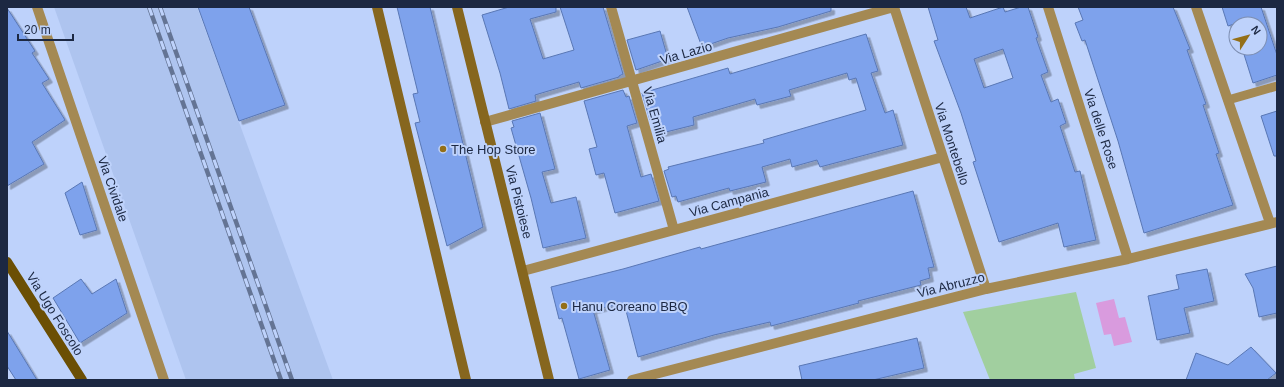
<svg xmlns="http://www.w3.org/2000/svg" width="1284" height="387" font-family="Arial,sans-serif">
<defs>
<filter id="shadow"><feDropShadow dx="3.5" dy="3.5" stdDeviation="0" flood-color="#0004"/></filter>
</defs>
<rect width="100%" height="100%" fill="#bed2fb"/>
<path fill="#aec4ef" d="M54 7H197L333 380H186Z"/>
<path fill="#a1cf9f" d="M1076 292 1096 368 1074 374 1075 380H990L963 312Z"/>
<path fill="#d99bde" d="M1114 299 1119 318 1125 317 1132 342 1114 346 1111 334 1104 335 1096 303Z"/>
<path fill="#7ea2ec" stroke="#5977b4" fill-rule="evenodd" filter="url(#shadow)" d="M198 7H249L285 105 239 121Z
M397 7H430L483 227 447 246 415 123 420 122 413 94 418 93Z
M509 7H556V12L530 19 543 59 574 50 560 7H603L623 74 619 76V77L581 88 579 82 545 92 535 95 536 101 509 109 500 73 482 15Z
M687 7H831V11L778 27 728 38 702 47Z
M928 7H966L970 18 1003 7 1005 12 1021 7H1028L1038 37 1036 38 1048 72 1041 75 1051 102 1058 99 1066 123 1060 126 1075 172 1080 171 1096 240 1064 247 1058 223 999 242 973 162 976 161 961 113 934 41 938 40ZM1003 49 1013 78 984 88 974 59Z
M1078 7H1173L1190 49 1187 50 1206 104 1203 105 1219 153 1216 154 1233 205 1144 233 1118 141 1085 40 1082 41 1075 23 1083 20Z
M1222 7H1261L1277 55V75L1253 83 1242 48H1260V24H1236V31L1234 24 1228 26Z
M7 8 35 51 32 53 49 79 42 83 65 120 32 142 44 164 7 186Z
M660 31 668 59 636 70 627 40Z
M866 34 878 71 871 73 885 113 893 110 903 145 820 167 817 160 792 167 790 159 762 167 766 182 730 191 729 188 678 202 676 196 672 197 664 171 669 169 668 167 764 143 763 140 866 110 856 78 849 80 847 73 789 90 791 96 757 105 755 99 693 117 694 125 658 134 654 119 650 120 642 93 728 68 730 74Z
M623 90 626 97 629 96 637 123 627 126 641 177 651 174 659 201 615 213 604 173 596 175 589 149 597 147 584 101Z
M1277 111V156H1274L1261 116Z
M540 113 555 169 542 172 551 203 576 197 586 238 543 248 531 198 511 128 514 127 512 121Z
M82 182 97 230 80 235 65 193Z
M913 191 934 267 928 268 930 278 920 281 921 285 858 301 859 303 771 326 770 322 714 335 638 357 624 303 593 310 610 370 579 379 562 318 559 319 551 287 623 269 700 247 701 249Z
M1277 266V313L1259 317 1253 288 1245 274Z
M1207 269 1214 301 1184 308 1190 333 1157 340 1148 296 1179 289 1176 275Z
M81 279 92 294 116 279 127 313 80 343 53 298Z
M7 331 37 380H16L7 366Z
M917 338 924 368 873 380H802L799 366Z
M1251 347 1276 373 1267 380H1186L1196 353 1228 365Z"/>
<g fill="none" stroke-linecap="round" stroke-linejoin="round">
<path stroke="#a48953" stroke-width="9" d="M1228 100 1277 86"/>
<path stroke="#a48953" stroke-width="10" d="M37 7 164 380
M611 7 674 230
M1048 7 1128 259
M1196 7 1270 223
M485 122 894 7 986 289
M523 271 943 157
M632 380 986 289 1128 259 1277 222"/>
<path stroke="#86661e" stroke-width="10" d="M377 7 466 380
M457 7 549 380"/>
<path stroke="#6b4f04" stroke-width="10" d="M7 262 82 380"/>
<defs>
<path id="rail" d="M149 7 281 380
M160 7 292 380"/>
</defs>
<use href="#rail" stroke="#647494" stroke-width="4.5"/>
<use href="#rail" stroke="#bed2fb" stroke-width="3" stroke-dasharray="9" stroke-linecap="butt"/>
</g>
<g fill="#946f17" stroke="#bed2fb" stroke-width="1.5">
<circle cx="443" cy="149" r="4"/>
<circle cx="564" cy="306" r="4"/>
</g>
<g text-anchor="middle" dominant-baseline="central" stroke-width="4" stroke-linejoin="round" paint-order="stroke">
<g font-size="13" fill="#1c2842" stroke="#bed2fb">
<text transform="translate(686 53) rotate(-16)">Via Lazio</text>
<text transform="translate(655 115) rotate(74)">Via Emilia</text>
<text transform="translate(1101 129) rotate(72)">Via delle Rose</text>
<text transform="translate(952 144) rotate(72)">Via Montebello</text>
<text transform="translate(113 189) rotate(71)">Via Cividale</text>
<text transform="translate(519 202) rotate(76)">Via Pistoiese</text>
<text transform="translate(729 202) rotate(-15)">Via Campania</text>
<text transform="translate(951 285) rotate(-14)">Via Abruzzo</text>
<text transform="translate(55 314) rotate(58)">Via Ugo Foscolo</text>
</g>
<g font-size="13" fill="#1c2842" stroke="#bed2fb" text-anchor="start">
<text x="451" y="149">The Hop Store</text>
<text x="572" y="306">Hanu Coreano BBQ</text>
</g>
</g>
<rect width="1284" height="387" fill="none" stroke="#1c2842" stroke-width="16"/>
<g transform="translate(1248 36) rotate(54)"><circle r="19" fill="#bed2fb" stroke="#7d8eb1"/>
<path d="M0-3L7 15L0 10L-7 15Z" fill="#946f17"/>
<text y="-6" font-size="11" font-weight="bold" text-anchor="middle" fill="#1c2842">N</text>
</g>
<path d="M18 34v6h55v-6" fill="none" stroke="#1c2842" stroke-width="2"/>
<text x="24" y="34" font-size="12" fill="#1c2842" stroke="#bed2fb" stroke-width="3" paint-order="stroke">20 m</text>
</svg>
